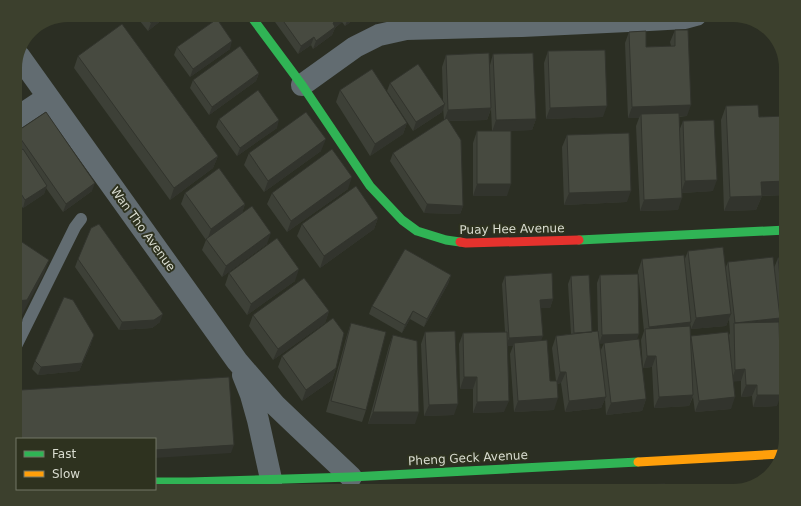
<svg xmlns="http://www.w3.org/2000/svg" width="801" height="506" font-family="'DejaVu Sans',sans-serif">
<rect width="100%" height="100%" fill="#2b2e23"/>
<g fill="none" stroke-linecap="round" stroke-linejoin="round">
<path stroke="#626c71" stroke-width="12" d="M15 348 75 227 81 219"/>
<path stroke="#626c71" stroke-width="22" d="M19 56 237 361 275 405 297 426 351 477
M302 85 355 47 379 35 406 29 522 26 649 20 685 18 696 15
M15 119 48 97
M243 375 251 395 258 420 271 479V491"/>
<path stroke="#30b455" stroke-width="9" d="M250 15 302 85 370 186 402 220 417 231 446 240 460 242
M579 240 786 230
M155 482H189L351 477 638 462"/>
<path stroke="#ff9f0a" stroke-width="9" d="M638 462 781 454"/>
<path stroke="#e5322d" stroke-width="9" d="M460 242 466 243 579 240"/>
</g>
<path fill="#3d4037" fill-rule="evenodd" d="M135 15H168L148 31Z
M270 15H360L345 26 342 22 335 28 332 35 313 49 311 45 298 54Z
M675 30 687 116 679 117V131L683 121 713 191 682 193 678 210 640 211 636 126 639 118H628L625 43 629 32 646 47 671 46 670 42Z
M177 47 230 49 190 77 174 55Z
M548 51 603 117 546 119 544 63Z
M493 54 536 119 532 130 503 131 507 196H473V143L477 131H492L491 109 487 120 449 121 463 206 460 214 424 213 390 161 393 153 444 120 443 107 442 112 413 131 387 91 390 83 443 101 442 67 446 55 490 65Z
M78 56 218 156 213 168 170 200 74 68Z
M259 73 256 81 209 115 190 88 193 80Z
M340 90 407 123 403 134 370 156 336 102Z
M726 106 759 117 786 116V195L762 196 756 210 724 211 721 120Z
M219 119 277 128 237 156 216 127Z
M16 132 92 191 63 212 46 188 44 194 23 208 15 197V154L20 151 15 143V135Z
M567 135 627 202 564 205 562 147Z
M321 151 264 192 244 165 249 153Z
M348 189 287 232 267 204 272 193Z
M185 193 245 204 242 213 267 244 222 277 202 250 206 240 181 204Z
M378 218 374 229 320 268 297 236 302 224Z
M688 251 725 269 728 262 774 268 778 258 786 257V374L782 341 784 338H781L779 320 778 322 777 406 753 407 752 396 741 397V381H733L731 409 695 412 693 397 689 406 654 408 652 367 643 368 641 340 644 331 638 271 642 259 684 261ZM729 319 730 333 729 335 730 354 691 336 690 338V327L691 324V329L726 326Z
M78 259 160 322 152 328 119 330 75 267Z
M229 273 295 281 247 315 225 285Z
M451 275 448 284 424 327 410 319 402 333 369 314 372 306Z
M600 275 637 340 646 399 642 411 606 415 605 399 601 408 565 412 561 383 557 384 554 410 514 412 510 354 513 346H508L504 412 473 413V389H460L459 344 463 333 505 332 502 284 505 276 553 299 550 308H541V341L550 381H556L552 348 556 336 571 334 568 284 571 276 592 332 598 333 597 283ZM599 343H604L600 352Z
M329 311 325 323 273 360 249 326 253 315Z
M351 323 366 410 362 422 326 412 347 335Z
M425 332 454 415 424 416 421 344Z
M393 335 415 424H368L389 346Z
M91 344 79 371 38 375 32 369 35 361Z
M282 356 336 368 332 380 302 401 278 367Z"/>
<path fill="#32342d" d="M161 15H168L148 31 151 23Z
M344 15H345L342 22 335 28 332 35 313 49 316 41 333 23Z
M352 15H360L345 26 348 18Z
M314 37 311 45 298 54 301 46Z
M232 41 230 49 190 77 193 69Z
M259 73 256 81 209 115 212 107Z
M445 104 442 112 413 131 416 122Z
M691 105 687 116 641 118V114L639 118H628L632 107Z
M607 106 603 117 546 119 550 108Z
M491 108 487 120 444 121 448 110Z
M536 119 532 130 492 132 496 120Z
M279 120 277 128 237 156 240 148Z
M407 123 403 134 370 156 375 144Z
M326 139 321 151 264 192 268 181Z
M218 156 213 168 170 200 174 188Z
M352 177 348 189 287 232 291 221Z
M717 180 713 191 681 193 685 181Z
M786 181V195L757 196H762L756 210 724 211 730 197 761 182Z
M95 183 92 191 63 212 66 204Z
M477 184H511L507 196H473Z
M47 186 44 194 23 208 25 200Z
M631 191 627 202 564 205 569 193Z
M682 198 678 210 640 211 644 200Z
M245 204 241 216 207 241 211 229Z
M427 204 463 206 460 214 424 213Z
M378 218 374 229 320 268 324 256Z
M271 233 267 244 222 277 226 266Z
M49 260 44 274 22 315H15V301Z
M299 269 295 281 247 315 251 304Z
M451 275 448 284 424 327 427 319Z
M553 299 550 308H538L540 300Z
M329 311 325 323 273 360 278 349Z
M413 311 410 319 402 333 405 325Z
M163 314 160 322 152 328 119 330 122 322Z
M731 314 726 326 691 329 696 318Z
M780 318 775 330 734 325 735 323Z
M22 321 16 335 15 338V334Z
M691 322 687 334 646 336 649 327Z
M785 326H786V331L784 338H781Z
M639 334 636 342 599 344 602 335Z
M94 335 91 344 79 371 38 375 41 367Z
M543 336 540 344 514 343 513 346H506L509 338Z
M647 356H656L652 367 643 368Z
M336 368 332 380 302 401 306 390Z
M745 369 741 381 731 382 735 370Z
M560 372H566L561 383 556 384Z
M464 377H477L473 389H460Z
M746 385H757L752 396 741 397Z
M693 395 689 406 654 408 659 397Z
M757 395H781L777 406 753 407Z
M606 397 601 408 565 412 569 401Z
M735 397 731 409 695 412 699 401Z
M558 398 554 410 514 412 518 401Z
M646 399 642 411 606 415 611 403Z
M509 401 504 412 473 413 477 402Z
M458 404 454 415 424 416 429 405Z
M373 412H419L415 424H368Z
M234 445 231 453 155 458V450Z"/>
<path fill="#474a40" stroke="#32342d" d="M144 15H161L151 23Z
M279 15H344L333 23 335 27 316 41 314 37 301 46Z
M346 15H352L348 18Z
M217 19 232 41 193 69 177 47Z
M122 24 218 156 174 188 78 56Z
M675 30H688L691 105 632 107 629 32 646 31V47L675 46Z
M240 46 259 73 212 107 193 80Z
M605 50 607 106 550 108 548 51Z
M489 53 491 108 448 110 446 55Z
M533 53 536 119 496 120 493 54Z
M418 64 445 104 416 122 390 83Z
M372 69 407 123 375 144 340 90Z
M258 90 279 120 240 148 219 119Z
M758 105 759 117 786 116V181L761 182 762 196 730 197 726 106Z
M46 112 95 183 66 204 16 132Z
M306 112 326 139 268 181 249 153Z
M679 113 682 198 644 200 641 114Z
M447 118 461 140 463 206 427 204 393 153Z
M714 120 717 180 685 181 683 121Z
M477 131H511V184H477Z
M629 133 631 191 569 193 567 135Z
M23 149 47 186 25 200 15 184V154Z
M332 149 352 177 291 221 272 193Z
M219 168 245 204 211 229 185 193Z
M356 186 378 218 324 256 302 224Z
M252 206 271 233 226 266 206 239Z
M99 224 163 314 154 320 122 322 78 259 91 228Z
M277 238 299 269 251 304 229 273Z
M19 240 49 260 27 300 15 301V247Z
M723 247 731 314 696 318 688 251Z
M405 249 451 275 427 319 413 311 405 325 372 306Z
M684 255 691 322 649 327 642 259Z
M773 257 780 318 735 323 728 262Z
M786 257V326H785L778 258Z
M552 273 553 299 540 300 543 336 509 338 505 276Z
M638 274 639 334 602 335 600 275Z
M589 275 592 332 574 333 571 276Z
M304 278 329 311 278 349 253 315Z
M64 297 73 300 94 335 82 363 41 367 35 361Z
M15 315H21L22 321 15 334Z
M333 318 344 333 336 368 306 390 282 356Z
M779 322 781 395H757V385H746L745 369 735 370 734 323Z
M351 323 386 332 366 410 331 401Z
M690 326 693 395 659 397 656 356H647L645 329Z
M455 331 458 404 429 405 425 332Z
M598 331 606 397 569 401 566 372H560L556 336Z
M507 332 509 401 477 402V377H464L463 333Z
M728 332 735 397 699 401 691 336Z
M393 335 417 341 419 412H373Z
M639 339 646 399 611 403 604 343Z
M547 340 550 381H557L558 398 518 401 514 343Z
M229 377 234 445 155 450V439H17V447L15 441V405L21 390Z
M665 484 666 491H512Z
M754 485 733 491H684V489Z"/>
<g text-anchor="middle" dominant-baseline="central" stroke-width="4" stroke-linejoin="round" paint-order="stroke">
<g font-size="12" fill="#d9dcd0" stroke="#2e321f">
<text transform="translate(143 229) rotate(54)">Wan Tho Avenue</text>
<text transform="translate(512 229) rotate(-1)">Puay Hee Avenue</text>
<text transform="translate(468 458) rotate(-3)">Pheng Geck Avenue</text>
</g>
</g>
<path d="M0 0H801V506H0ZM68 22H733A46 46 0 0 1 779 68V438A46 46 0 0 1 733 484H68A46 46 0 0 1 22 438V68A46 46 0 0 1 68 22Z" fill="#3c402d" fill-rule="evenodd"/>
<rect x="16" y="438" width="140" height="52" fill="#2e321f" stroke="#727666"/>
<rect x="24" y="451" width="20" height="6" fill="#30b455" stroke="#727666"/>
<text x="52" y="458" font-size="12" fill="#d9dcd0">Fast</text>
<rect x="24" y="471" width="20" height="6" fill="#ff9f0a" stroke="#727666"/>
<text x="52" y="478" font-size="12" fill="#d9dcd0">Slow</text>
</svg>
